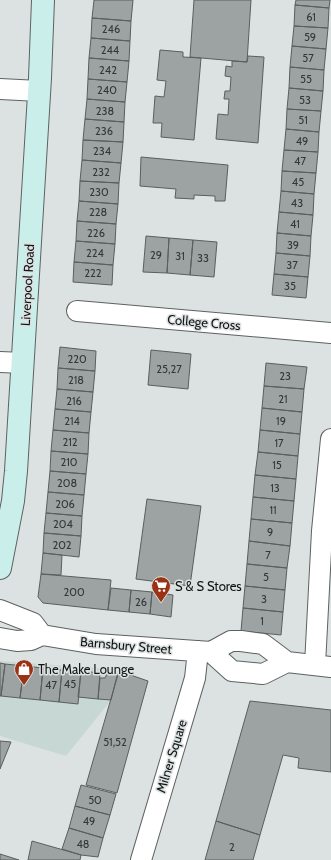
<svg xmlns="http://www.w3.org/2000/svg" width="331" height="860" font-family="Cabin,sans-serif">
<rect width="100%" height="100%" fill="#dce2e1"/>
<path fill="#c7d7d4" d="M0 661 111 669 119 671 111 700 66 756 0 736Z"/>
<path fill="#9da3a2" stroke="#595f5e" d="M94 0H133L131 21 92 18Z
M194 0H251L247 62 190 57Z
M296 0H330L329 8 295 5Z
M295 5 329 8 328 28 294 26Z
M92 18 131 21 130 41 91 38Z
M294 26 328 28 326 49 292 46Z
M91 38 130 41 129 61 89 58Z
M292 46 326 49 324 70 290 67Z
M160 50 183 52V57L201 58 194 140 161 137 162 123H153L155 96 164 97 166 81 157 80Z
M248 56 264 57 258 143 216 139 218 114 228 115 229 99H224L225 91H230L231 77 225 76 226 66 232 67V61L247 62Z
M89 58 129 61 127 82 88 79Z
M290 67 324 70 323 91 289 88Z
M88 79 127 82 125 102 87 99Z
M289 88 323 91 321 111 287 109Z
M87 99 125 102 124 122 85 119Z
M287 109 321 111 319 132 286 129Z
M85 119 124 122 123 142 83 140Z
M286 129 319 132 318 152 284 150Z
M83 140 123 142 121 163 82 160Z
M284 150 318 152 316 173 282 171Z
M141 157 228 165 225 201H215V196L194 195V199L175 198 176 189 140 186Z
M82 160 121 163 119 183 80 181Z
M282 171 316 173 314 194 281 191Z
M80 181 119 183 118 204 79 201Z
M281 191 314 194 313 215 279 212Z
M79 201 118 204 116 224 77 221Z
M279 212 313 215 311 236 277 233Z
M77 221 116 224 115 244 76 241Z
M277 233 311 236 310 256 276 253Z
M146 236 169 238 167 273 143 272Z
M169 238 193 240 190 275 167 273Z
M193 240 217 242 214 277 190 275Z
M76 241 115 244 113 265 74 262Z
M276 253 310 256 308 277 274 274Z
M74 262 113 265 112 285 73 282Z
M274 274 308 277 306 298 272 295Z
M60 347 96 351 95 371 58 368Z
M151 350 191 354 188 389 148 385Z
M266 363 307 367 304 389 264 386Z
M58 368 95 371 93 392 57 389Z
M264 386 304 389 302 412 262 408Z
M57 389 93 392 91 412 55 409Z
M262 408 302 412 300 434 260 430Z
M55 409 91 412 89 433 53 430Z
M53 430 89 433 88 454 51 451Z
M260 430 300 434 298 456 258 452Z
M51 451 88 454 86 474 50 471Z
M258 452 298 456 296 479 255 475Z
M50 471 86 474 84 495 48 492Z
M255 475 296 479 294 501 253 497Z
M48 492 84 495 82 516 46 513Z
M253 497 294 501 292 523 251 519Z
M147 499 201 506 190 586 136 579Z
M46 513 82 516 81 536 44 533Z
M251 519 292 523 290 546 249 541Z
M44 533 81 536 79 557 43 553Z
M249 541 290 546 287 568 247 564Z
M43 553 62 555 61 575 41 574Z
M247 564 287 568 285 590 245 586Z
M41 574 111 580 108 610 43 603 38 597Z
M245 586 285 590 283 612 243 608Z
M111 588 131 590 129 612 108 610Z
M131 590 152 592 150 614 129 612Z
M152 592 173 595 171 617 150 614Z
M243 608 283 612 281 635 241 631Z
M0 663 5 664 1 696H0Z
M5 664 24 666 20 698 1 696Z
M24 666 43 668 40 700 20 698Z
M43 668 62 670 59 702 40 700Z
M62 670 81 671 78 704 59 702Z
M109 670H115L117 676 111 700 98 699 100 678H105Z
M81 671 100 673 98 699 78 697Z
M119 671 148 681 117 793 86 785Z
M250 701 331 710V772L298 768 299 758 283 755 260 835 216 821Z
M0 741 11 742 0 769Z
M81 785 116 794 110 815 75 806Z
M75 806 110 815 103 838 69 828Z
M216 821 260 835 253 860H205Z
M69 828 103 838 98 857 81 855 62 849Z
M32 841 81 855 80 860H28Z
M0 854 19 860H0Z"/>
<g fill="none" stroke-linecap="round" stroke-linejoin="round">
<defs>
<path id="street" d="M0 89 39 91
M77 311 331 333
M0 362 23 363
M0 610 33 623 42 635
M0 638 17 641 31 640 42 635 96 644 211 652 231 641H241L263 644 287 662 331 667
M211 652 232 671 263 674 287 662
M315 665 322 531 331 439
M141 860 195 678 198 651"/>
<path id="secondary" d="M0 568 13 501 16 471 40 78 43 0"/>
</defs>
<use href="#street" stroke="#5d6261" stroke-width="22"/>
<use href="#secondary" stroke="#5d6261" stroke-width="24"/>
<use href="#street" stroke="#fff" stroke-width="20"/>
<use href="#secondary" stroke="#caefeb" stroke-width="22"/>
</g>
<defs>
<symbol id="supermarket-pin" viewBox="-11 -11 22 30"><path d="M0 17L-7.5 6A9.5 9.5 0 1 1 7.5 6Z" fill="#9a3316" stroke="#dce2e1"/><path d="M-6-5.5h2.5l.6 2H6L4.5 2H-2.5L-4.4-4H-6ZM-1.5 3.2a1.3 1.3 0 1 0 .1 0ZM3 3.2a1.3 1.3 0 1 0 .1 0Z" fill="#fff"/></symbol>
<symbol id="shop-pin" viewBox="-11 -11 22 30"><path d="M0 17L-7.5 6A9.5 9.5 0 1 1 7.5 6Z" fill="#9a3316" stroke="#dce2e1"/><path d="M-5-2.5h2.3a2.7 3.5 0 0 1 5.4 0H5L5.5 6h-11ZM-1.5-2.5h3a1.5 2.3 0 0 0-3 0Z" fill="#fff"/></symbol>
</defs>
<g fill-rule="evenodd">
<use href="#supermarket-pin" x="150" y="575" width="22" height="30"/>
<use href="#shop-pin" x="13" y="658" width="22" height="30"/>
</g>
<g text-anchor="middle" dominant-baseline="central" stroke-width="3" stroke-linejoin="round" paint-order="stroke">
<g font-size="11" fill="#353838">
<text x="311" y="17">61</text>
<text x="111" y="29">246</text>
<text x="310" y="37">59</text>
<text x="110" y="50">244</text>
<text x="308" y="58">57</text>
<text x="108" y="70">242</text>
<text x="306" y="79">55</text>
<text x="107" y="90">240</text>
<text x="305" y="100">53</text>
<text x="105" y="111">238</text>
<text x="303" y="120">51</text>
<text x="104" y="131">236</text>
<text x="302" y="141">49</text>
<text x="102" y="151">234</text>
<text x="300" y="161">47</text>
<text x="101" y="172">232</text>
<text x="298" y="182">45</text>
<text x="99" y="192">230</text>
<text x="297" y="203">43</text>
<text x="98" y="212">228</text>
<text x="295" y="224">41</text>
<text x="96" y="233">226</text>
<text x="293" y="245">39</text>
<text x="95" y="253">224</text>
<text x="156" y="255">29</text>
<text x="180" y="256">31</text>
<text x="203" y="258">33</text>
<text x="292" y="265">37</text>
<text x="93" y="273">222</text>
<text x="290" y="286">35</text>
<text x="77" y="359">220</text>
<text x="169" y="369">25,27</text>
<text x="285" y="376">23</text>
<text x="76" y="380">218</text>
<text x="283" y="399">21</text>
<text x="74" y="401">216</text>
<text x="72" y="421">214</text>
<text x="281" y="421">19</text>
<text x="70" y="442">212</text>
<text x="279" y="443">17</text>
<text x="69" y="462">210</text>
<text x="277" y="465">15</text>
<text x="67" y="483">208</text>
<text x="275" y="488">13</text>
<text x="65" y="504">206</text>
<text x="273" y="510">11</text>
<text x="63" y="524">204</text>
<text x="270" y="532">9</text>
<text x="62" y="545">202</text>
<text x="268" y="555">7</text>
<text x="266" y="577">5</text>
<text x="74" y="592">200</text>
<text x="264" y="599">3</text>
<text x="141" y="602">26</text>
<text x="262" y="621">1</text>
<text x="70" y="684">45</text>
<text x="51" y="685">47</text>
<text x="115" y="742">51,52</text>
<text x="95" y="800">50</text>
<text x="89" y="821">49</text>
<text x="83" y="844">48</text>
<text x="232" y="847">2</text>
</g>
<g font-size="13" fill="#121414" stroke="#dce2e1">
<text transform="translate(27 285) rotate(-87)">Liverpool Road</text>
<text transform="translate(204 322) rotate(5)">College Cross</text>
<text transform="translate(126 645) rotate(5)">Barnsbury Street</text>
<text transform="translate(171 756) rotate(-73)">Milner Square</text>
</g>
<g font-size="13" fill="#121414" stroke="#dce2e1" text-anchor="start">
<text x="175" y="586">S &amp; S Stores</text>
<text x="38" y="669">The Make Lounge</text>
</g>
</g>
</svg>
